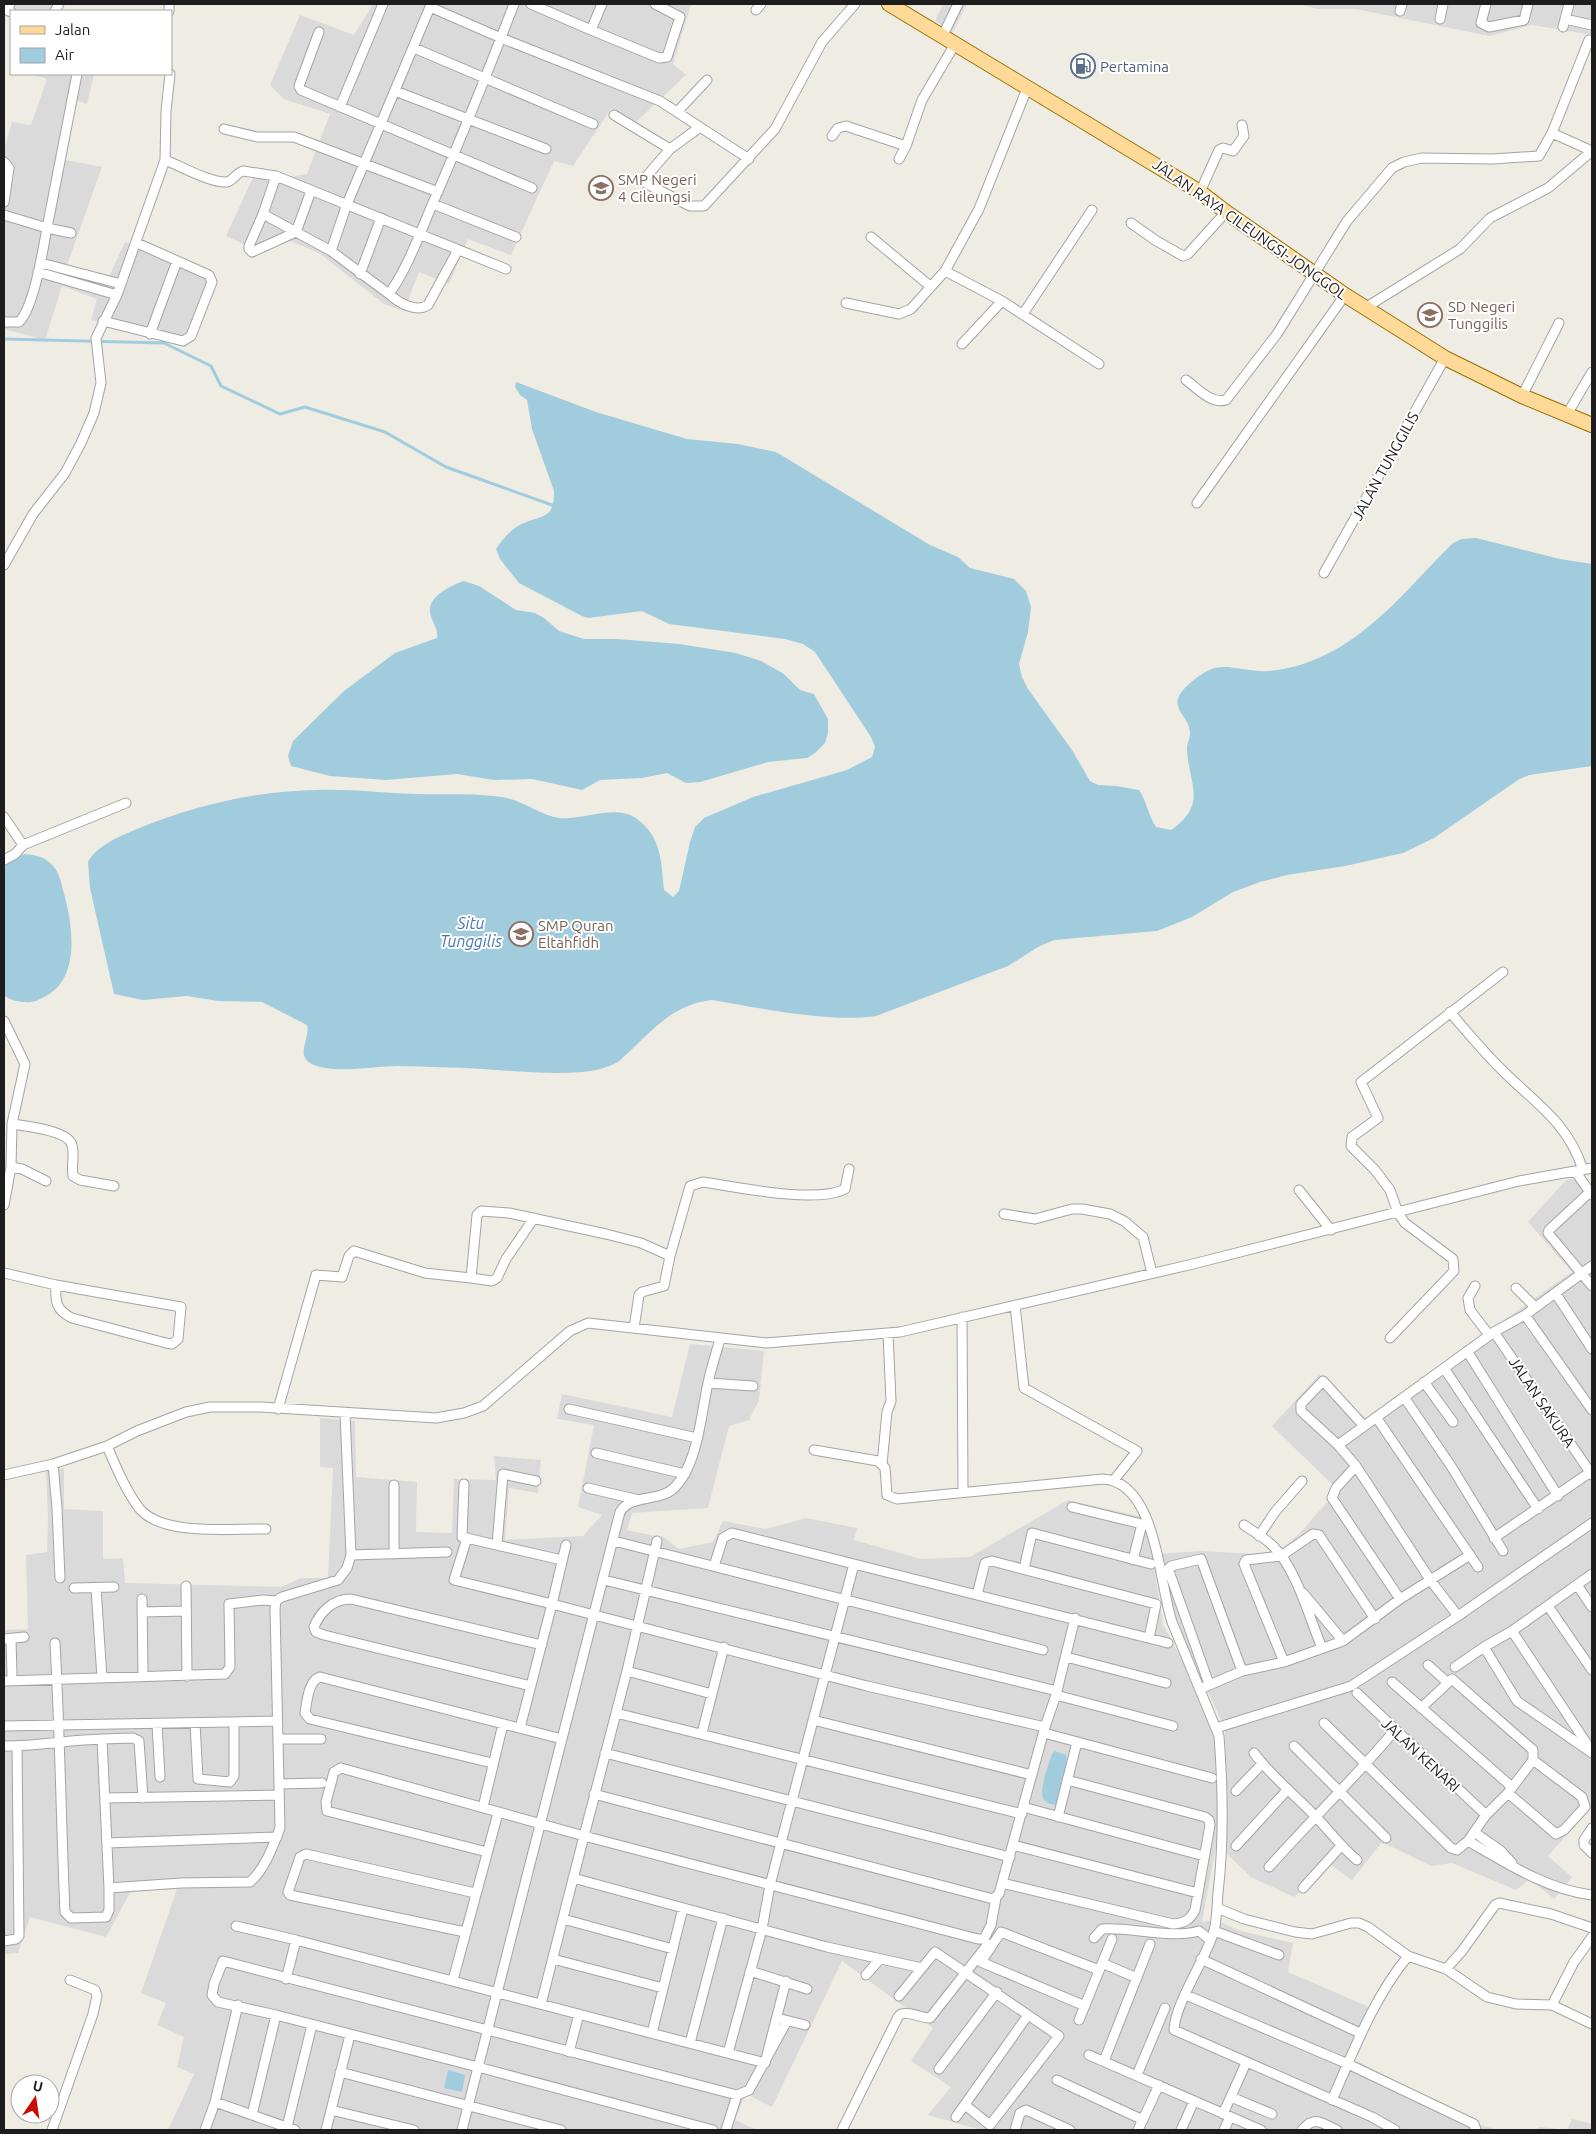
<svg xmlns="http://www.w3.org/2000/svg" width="1596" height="2134" font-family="Ubuntu,sans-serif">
<rect width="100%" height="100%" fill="#efece3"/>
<path fill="#dbdada" d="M4 4H62L57 11H11V18L4 14Z
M373 4H691L673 64 686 75 636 122 611 109 573 166 554 161 511 255 468 239 449 284 419 272 404 311 384 304 319 253 290 241 252 248 226 236 256 171 288 177 307 174 330 114 284 99 270 85 300 15 354 35Z
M943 4H967L953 32 935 21Z
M1299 4H1592V35L1532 25 1489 36 1356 9H1318Z
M31 74H94L87 104 75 100 60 159 102 167 66 268 107 281 125 242 212 281 190 339 132 330 91 320 97 299 62 286 45 340 4 329V150L12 122 31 125 47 79Z
M1583 1177 1592 1192V1806L1548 1856 1572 1877 1554 1899 1530 1879 1516 1890 1452 1863 1431 1866 1382 1842 1352 1880 1331 1865 1294 1897 1251 1877 1221 1848 1226 1807 1225 1729 1170 1608 1158 1554 1201 1551 1256 1554 1280 1550 1299 1534 1338 1490 1272 1426 1320 1374 1365 1418 1572 1272 1528 1222 1566 1180Z
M690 1344 764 1351 759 1400 749 1420 729 1426 708 1508 632 1513 627 1530 665 1538 679 1549 713 1542 723 1521 766 1529 806 1518 857 1528 854 1540 921 1559 970 1557 1068 1500 1143 1517 1153 1559 1163 1625 1176 1649 1192 1669 1212 1721 1222 1791 1216 1846 1202 1922 1215 1920 1241 1931 1293 1943 1288 1972 1376 2010 1355 2060 1483 2126 1500 2130H981L928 2115 951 2087 911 2061 933 2028 842 1961 772 2107 746 2094 735 2120 757 2130H168L194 2074 177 2067 184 2037 157 2025 166 2003 141 1993 177 1889 131 1891 106 1937 30 1917 18 1953 4 1954V1630L28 1629 26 1555 47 1552 48 1518 46 1471 64 1468V1509L103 1511V1559L123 1558 125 1583 281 1587 301 1578H328L333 1468 320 1467V1418L355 1421 356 1477 417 1482 416 1532 452 1533 454 1479 496 1480 494 1456 541 1460 538 1493 509 1488 505 1540 583 1536 602 1515 578 1507 594 1425 557 1419 562 1394 672 1417Z
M1572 2119 1592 2124V2130H1534L1540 2127 1567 2130Z"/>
<path fill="#a1ccde" d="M516 382 596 412 687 439 738 444 776 452 930 545 958 557 970 568 1014 579 1026 591 1031 607 1028 632 1019 664 1022 677 1028 689 1072 750 1090 781 1098 785 1116 786 1139 790C1147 802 1148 815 1156 827L1171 830C1208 804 1189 786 1187 749 1187 743 1190 739 1190 734 1191 714 1162 708 1189 684 1217 659 1226 668 1259 671 1276 672 1296 667 1311 661 1370 639 1409 586 1453 543L1462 539 1476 538 1560 559 1592 564V766L1529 775 1518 780 1434 838 1403 853 1345 866 1287 875 1260 882 1233 892 1192 917 1157 931 1054 940 1038 947 1008 966 876 1016C830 1023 759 1008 712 1000 670 1004 648 1036 618 1062 607 1068 594 1071 582 1072 549 1075 516 1071 482 1069 455 1067 426 1067 398 1066 374 1066 336 1074 314 1065 293 1056 311 1039 307 1025L262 1002 218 1001 187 996 143 1000 114 994 90 888 88 862C97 845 121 836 137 829 194 805 256 791 317 790 350 789 383 793 415 794 444 795 474 793 502 797 523 800 539 815 559 818 582 821 615 803 637 819 662 838 661 861 664 890L673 897 679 891 690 842 695 827 704 818 753 797 847 770 872 757 875 747 871 737 815 652 803 644 785 639 669 624 642 611 588 618 582 616 519 583 500 559 496 549C504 537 513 527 526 522 545 515 554 518 554 491L532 429 527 400 520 395 515 387Z
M464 581 479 586 516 610 535 613 544 618 559 631 584 639H617L679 644 736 653 761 661 784 674 800 690 814 694 828 719V733L825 743 815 753 807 758 768 762 700 782 686 783 667 773 642 778 600 780 582 790 532 779 494 780 457 774 386 780 330 776 291 766 288 756 293 741 344 691 395 653 437 638C439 629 431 621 430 612 428 596 452 585 464 581Z
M25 854C34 855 43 856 50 863 58 869 61 881 63 890 72 921 82 977 46 996 38 1000 34 1003 25 1002 18 1002 9 1000 4 995V863Z
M1055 1751 1066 1755 1067 1763 1056 1805C1051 1804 1045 1803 1043 1798 1039 1790 1049 1763 1052 1754Z
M448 2070 465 2075 462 2092 444 2088Z"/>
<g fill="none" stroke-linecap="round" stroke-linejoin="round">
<path stroke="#a1ccde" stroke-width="3" d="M4 339 164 343 211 366 221 386 280 414 305 407 385 432 446 467 552 505"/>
<defs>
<path id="minor" d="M10 4 7 10 11 12
M169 4V11
M514 4C489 69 463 134 435 198 421 230 409 266 389 294L331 251 347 204 430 7 501 38 660 101 749 159
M531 4 591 30 602 4
M1486 4 1481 23 1489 27 1524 20 1528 4
M756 10 761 4
M55 11 59 4
M1400 11 1402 4
M1440 19 1443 4
M1565 19 1592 25
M1563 27 1569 4
M591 30 659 58 667 57 680 17 655 4
M319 32 299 86 301 90 532 188
M943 35 958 4
M414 48 593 124
M395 91 546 149
M340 107 383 4
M677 112 707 80
M614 115 670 149 645 178 647 184 690 206H704L775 129 822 42 855 4
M224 129 257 137H294L438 192
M1552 133 1592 151
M832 136 838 128 846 126 906 146
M670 149 700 127
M899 159 906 146 922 100 955 44
M165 160C181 166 210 183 227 182 233 181 236 173 243 171L276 176 506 269
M4 162 9 168 4 202
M276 176 263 214 331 251
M1200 192 1219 150 1223 148 1233 151 1244 136 1242 125
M433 204 516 237
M263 214 249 246V249L252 252 296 232 311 191
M4 215 47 228 77 74
M1131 223 1155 240 1183 256 1188 254 1226 212
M871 237 930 286
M41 263 121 284
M945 271 979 209 1028 86
M38 272 117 295
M360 274 381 218
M389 294C399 303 416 313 428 305L458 250
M846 303 899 314 911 309 945 271 1002 301 1099 364
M1365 308 1460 249 1490 218 1548 188 1592 151
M1023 314 1092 210
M103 321 183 341 191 336 212 282 209 275 137 243
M4 322H19C34 308 43 249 47 228L71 233
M150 334 177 261
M962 344 1002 301
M1186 380C1198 389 1211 404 1226 400L1277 334 1347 221 1392 168 1404 162 1422 158 1492 159 1539 156 1552 133 1589 40
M1522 396 1559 323
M1566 416 1592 372
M1197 503 1345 295
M4 565 33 514 65 473 81 443 94 413 101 383 96 338 117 295 165 160 166 111 170 74
M1324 573 1445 358
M4 817 23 845
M4 860 15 854 23 845 126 803
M1450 1012C1466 1031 1482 1050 1499 1067 1533 1102 1567 1120 1583 1170
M4 1021 25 1064 12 1124 11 1167 4 1205
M12 1124C25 1126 68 1130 72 1145 75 1155 71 1166 73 1176L80 1180 114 1186
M11 1167 22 1169 46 1181
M1575 1171 1592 1195
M1299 1190 1331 1230
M1590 1192 1549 1230 1548 1233 1592 1286
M1004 1214 1035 1219 1072 1209H1082L1110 1214 1124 1221 1143 1237 1152 1273
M670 1256 690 1186 703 1182C736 1187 817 1204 845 1189L849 1169
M4 1273 56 1285 181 1307 178 1339 172 1344 166 1343 72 1318C56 1310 55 1302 56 1285
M471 1278 492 1281 497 1278 506 1259 534 1218
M1475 1286 1468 1298 1470 1310 1489 1335
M1516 1288 1535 1307
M1556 1294 1592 1349
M1015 1305 1024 1388 1137 1451 1114 1480
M1525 1315 1592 1410
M962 1317 963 1491
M1494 1332 1592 1475
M1390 1338 1454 1271 1453 1259 1405 1223 1398 1213 1390 1190 1375 1170 1351 1146 1352 1137 1378 1118 1361 1082 1503 972
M1467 1351 1558 1496
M1444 1368 1538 1509
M1424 1382 1453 1422
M708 1383 753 1386
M1404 1397 1451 1466 1503 1551
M278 1409 316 1275 342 1277 349 1256 354 1251 425 1273 471 1278 477 1215 481 1211 509 1213 606 1234 641 1243 670 1256 664 1286 642 1292 639 1295 634 1328
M569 1409 697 1438
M1376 1417 1478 1567
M1364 1426 1323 1381 1301 1404V1411L1338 1445 1356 1466 1431 1581 1458 1616
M1338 1445 1494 1332 1525 1315 1592 1266
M107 1446C116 1467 125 1489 139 1508 162 1537 232 1528 266 1529
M814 1450 878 1461 885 1468 887 1495 897 1499 1103 1479C1157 1482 1159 1584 1172 1622L1219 1736C1223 1788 1224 1841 1218 1893 1217 1905 1217 1919 1214 1931 1206 1959 1175 2003 1174 2030L1372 2117 1395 2130
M596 1453 685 1474
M53 1464 57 1508 60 1578
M882 1464 887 1412 891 1401 888 1333
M1356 1466 1336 1488 1332 1498 1400 1599
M4 1475 53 1464 107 1446 137 1431 186 1412 210 1407H261L436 1418 464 1413 483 1406 570 1331 588 1323 766 1343 900 1332 1193 1264 1519 1181 1592 1168
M464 1484 462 1537 562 1560
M588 1488 639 1500
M1072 1507 1142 1524 1133 1560
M1244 1525C1254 1532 1265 1538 1273 1546 1297 1570 1309 1617 1322 1648
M1259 1536 1275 1512 1302 1481
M467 1538 454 1580 552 1604 566 1545
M1494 1538 1592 1471
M614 1541 1043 1650
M657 1541 627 1671 584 1836 978 1939H984L991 1925 996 1898
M497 1545 503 1474 536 1481
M394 1554V1485
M351 1555 447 1552
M854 1564 977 1595 985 1563 992 1561 1156 1604 1149 1638
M714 1566 723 1538 732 1533 854 1564 770 1885 762 1929 728 2053
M1024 1569 1032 1533 1151 1564
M1592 1574 1512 1631 1484 1647 1517 1701 1592 1753
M604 1580 1057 1691
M1577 1585 1592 1607
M186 1586 187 1676
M74 1588 114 1587
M96 1588 102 1678
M1303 1593 1343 1641
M977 1595 1168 1643
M142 1599 143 1676
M1548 1606 1592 1670
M142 1612 186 1611
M1512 1631 1591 1750
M4 1639 24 1637
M11 1639 12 1675
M1066 1657 1166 1683
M1284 1662 1244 1564 1246 1560 1281 1556 1313 1534 1319 1535 1375 1619
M1428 1665 1447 1682
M1455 1667 1484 1647
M627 1671 712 1694
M4 1681 225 1674 230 1667 229 1604 263 1600 276 1601
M1392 1682 1512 1787
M1209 1684 1170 1574 1168 1569 1171 1566 1201 1559 1242 1671
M531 1686 324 1635 316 1632 314 1627C320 1612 333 1599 351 1599L542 1645
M1200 1689 1242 1671 1284 1662 1343 1641 1400 1599 1470 1555
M1357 1693 1486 1815
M1056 1695 1173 1726
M616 1713 1022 1814
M813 1720 1032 1775
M195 1723 198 1779 230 1782 234 1776V1723
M1324 1723 1451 1848 1457 1850 1468 1841 1486 1815 1508 1793 1533 1760V1750L1452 1679 1421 1708
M157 1724 160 1777
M4 1726 277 1721
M520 1728 552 1604 867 1686 1045 1727 1056 1695 1075 1618
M1216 1728 1351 1686 1458 1616 1592 1523
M702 1733 724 1647
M1044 1733 1212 1778
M102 1739 133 1738 139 1741 143 1798
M278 1739H321
M4 1746C37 1746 69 1740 102 1739L109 1888V1910L106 1917 71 1918 65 1912C61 1823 60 1733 55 1643
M1294 1746 1386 1838
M605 1753 1010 1857
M1254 1753C1271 1776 1294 1794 1314 1815 1329 1830 1340 1846 1357 1860
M492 1763 310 1719 305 1713C307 1702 308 1681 320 1677L562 1739
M279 1784 322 1783
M1236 1791 1262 1764
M1508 1793 1556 1834 1564 1830 1585 1807 1582 1797 1533 1760
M594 1794 993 1899 999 1894 1045 1727
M106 1798 279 1795
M483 1807 503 1724
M1023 1807 1204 1856
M1058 1817 1077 1742
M1592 1828 1584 1840V1845L1592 1853
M1474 1832 1501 1851 1512 1863
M1468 1841C1506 1863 1548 1890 1592 1895
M107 1843 277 1837
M1013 1845 1198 1893
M1236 1846 1288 1789
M487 1852 327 1811 326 1802 334 1772 341 1768 584 1836 541 2004
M1269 1867C1310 1821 1355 1778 1395 1730
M573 1878 827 1947 922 1968
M1002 1883 1173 1924C1185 1923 1190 1920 1195 1910L1210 1825 1209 1820 1205 1817 1067 1780
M109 1888 181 1883 250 1882C265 1869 273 1846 280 1828L275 1609 276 1601 282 1597 338 1580 347 1568 351 1555 345 1413
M1303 1888 1341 1846
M1217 1908 1244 1919 1295 1932 1312 1934 1351 1923H1359L1368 1927 1408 1956 1446 1969 1487 1997 1516 2004 1552 2005 1592 2024
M563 1919 673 1949
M236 1926 296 1940 765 2063 786 1981
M1214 1931 1279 1955
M465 1932 290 1895 288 1892 300 1857 306 1854 475 1893
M1094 1938 1102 1929C1132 1927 1171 1939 1199 1931L1210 1940
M4 1941 16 1939 19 1936 17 1746
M553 1959 663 1988
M1201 1959 1360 2033
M1102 1963 1137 1978
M1446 1969 1462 1951 1495 1905 1499 1903 1551 1914 1592 1928
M750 1971 807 1989
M866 1975 880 1959
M286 1979 296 1940
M453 1980 498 1813
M1186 1995 1348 2064 1474 2124 1476 2130
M899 1996 935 1952 1059 2036 990 2125 965 2105
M1552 2005 1574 1962 1592 1937
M1085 2006 981 1962 1001 1932 1099 1970
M781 2019 805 2025
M1079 2020 1112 1939
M652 2033 683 1908
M690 2043 723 1918
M569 2052 579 2014
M1089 2055 1261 2130
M1104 2061 1150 1944
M939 2069 997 1992
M340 2072 561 2130
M1137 2075 1165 2008
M1057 2080 1143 2120
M1231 2097 1272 2114
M1332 2100C1354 2050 1373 1999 1408 1956
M215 2102 295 2130
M331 2110 414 2130
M1223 2114 1246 2063
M252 2115 276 2015
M956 2117 1028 2015
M287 2127 312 2025
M52 2130 93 2014 97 1996 95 1990 70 1980
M205 2130 215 2102 238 2005
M326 2130 350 2035
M462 2130 620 1512C630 1494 660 1502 674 1488 698 1465 701 1414 708 1383 711 1368 716 1354 720 1339
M713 2130 478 2067 276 2015 218 2002 212 1995 214 1984 223 1961 737 2095 749 2090 787 2021
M726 2130 737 2095
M842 2130 898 2017 901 2014C911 2011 920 2018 930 2018L988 1944
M1015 2130 1020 2113 1026 2110 1070 2130
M1138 2130 1159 2085
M1181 2130 1194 2101
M1224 2130 1230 2117
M1302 2130C1315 2115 1321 2123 1337 2130"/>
<path id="primary" d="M889 4 1200 192 1226 212 1345 295 1445 358 1522 396 1592 425"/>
</defs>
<use href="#minor" stroke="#a4a4a4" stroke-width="11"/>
<use href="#primary" stroke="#966f00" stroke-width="16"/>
<use href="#minor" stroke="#fff" stroke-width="9"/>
<use href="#primary" stroke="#ffd998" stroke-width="14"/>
</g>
<defs>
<symbol id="fuel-ring" viewBox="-11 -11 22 22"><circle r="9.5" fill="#fff" stroke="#5c6f8a" stroke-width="1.5"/><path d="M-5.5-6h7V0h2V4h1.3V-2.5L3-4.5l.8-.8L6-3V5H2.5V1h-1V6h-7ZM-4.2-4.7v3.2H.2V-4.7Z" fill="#5c6f8a"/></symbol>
<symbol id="school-ring" viewBox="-11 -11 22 22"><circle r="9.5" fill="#fff" stroke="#8d6e63" stroke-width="1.5"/><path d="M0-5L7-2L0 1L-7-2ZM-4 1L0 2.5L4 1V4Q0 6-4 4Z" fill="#8d6e63"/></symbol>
</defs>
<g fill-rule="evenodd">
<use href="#fuel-ring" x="1069" y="52" width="28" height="28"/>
<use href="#school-ring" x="587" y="174" width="28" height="28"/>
<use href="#school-ring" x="1416" y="301" width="28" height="28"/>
<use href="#school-ring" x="507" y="920" width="28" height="28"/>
</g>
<g text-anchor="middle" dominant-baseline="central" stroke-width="4" stroke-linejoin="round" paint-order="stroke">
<g font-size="15" fill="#4e5e75" stroke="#fff" text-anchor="start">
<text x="1100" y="66">Pertamina</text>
</g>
<g font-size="15" fill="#785e54" stroke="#fff" text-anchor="start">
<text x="618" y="179">SMP Negeri<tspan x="618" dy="17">4 Cileungsi</tspan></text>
<text x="1448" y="306">SD Negeri<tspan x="1448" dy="17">Tunggilis</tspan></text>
<text x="538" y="925">SMP Quran<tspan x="538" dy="17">Eltahfidh</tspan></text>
</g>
<g font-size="15" fill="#1d1d1d" stroke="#fff">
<text transform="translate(1250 229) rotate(35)">JALAN RAYA CILEUNGSI-JONGGOL</text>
<text transform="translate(1385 466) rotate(-61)">JALAN TUNGGILIS</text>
<text transform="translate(1542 1402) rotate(56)">JALAN SAKURA</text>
<text transform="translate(1421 1755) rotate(43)">JALAN KENARI</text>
</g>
<g font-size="16" font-style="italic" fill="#4674b0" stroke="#fff">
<text x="471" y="923">Situ<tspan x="471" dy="18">Tunggilis</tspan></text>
</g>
</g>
<rect width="1596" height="2134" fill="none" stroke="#1d1d1d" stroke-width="10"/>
<rect x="10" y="10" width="162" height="65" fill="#ffffff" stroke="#a5a5a5"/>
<rect x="20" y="26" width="25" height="8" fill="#ffd998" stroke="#a5a5a5"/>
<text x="55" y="35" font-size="15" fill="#1d1d1d">Jalan</text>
<rect x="20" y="48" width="25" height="15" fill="#a1ccde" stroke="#a5a5a5"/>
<text x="55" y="60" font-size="15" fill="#1d1d1d">Air</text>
<g transform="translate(35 2099) rotate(13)"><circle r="24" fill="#ffffff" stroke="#a5a5a5"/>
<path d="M0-4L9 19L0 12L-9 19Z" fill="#ca0d00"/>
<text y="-8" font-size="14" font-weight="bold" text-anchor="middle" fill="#1d1d1d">U</text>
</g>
</svg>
